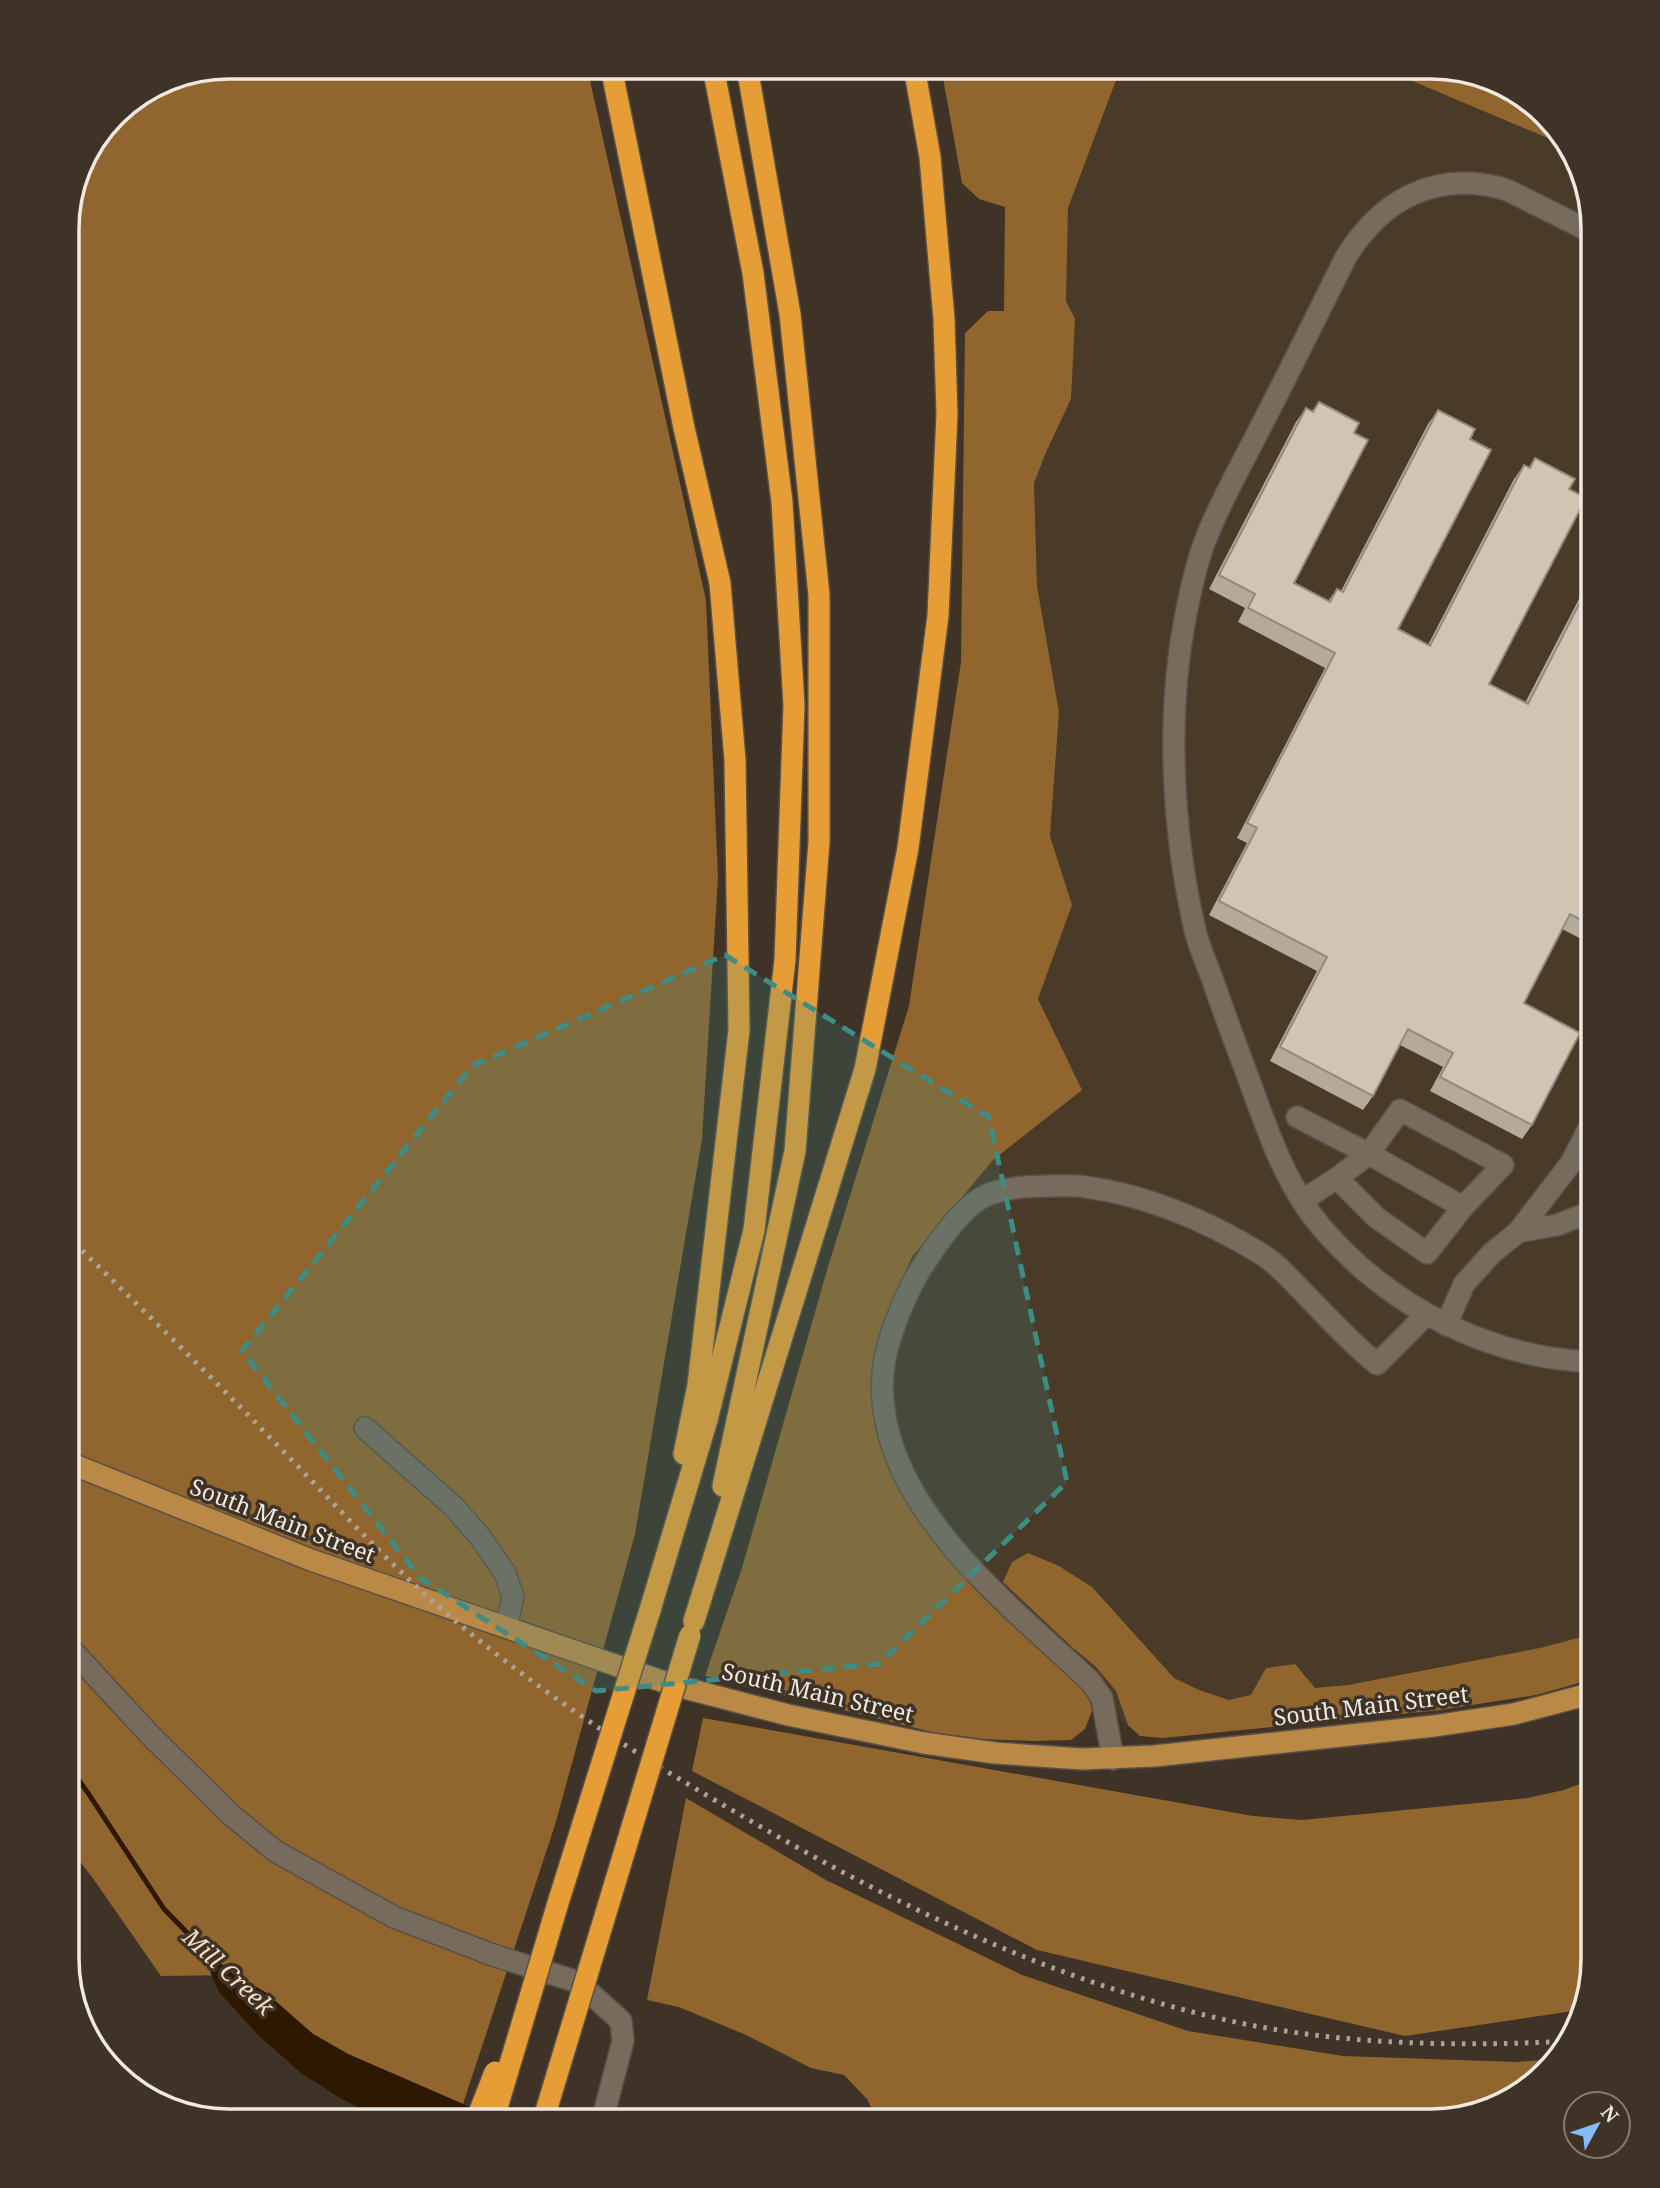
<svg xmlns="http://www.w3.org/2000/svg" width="1660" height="2188" font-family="'Noto Serif',serif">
<rect width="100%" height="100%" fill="#3e3326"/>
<path fill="#4a3a28" d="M1121 67H1379L1569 147 1593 229V1679L1536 1695 1440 1710 1163 1738 1140 1736 1088 1692 897 1483 875 1429 872 1365 885 1317 912 1257 993 1160 1082 1090 1038 999 1072 905 1050 836 1059 712 1037 586 1034 483 1047 450 1075 319 1066 301 1068 208Z"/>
<path fill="#91662e" d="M229 67H587L706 600 718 878 702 1139 635 1534 555 1825 463 2104 348 2054 313 2034 265 1992 235 1975 161 1976 92 1877 67 1845V218L83 157 122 107 167 79Z
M941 67H1121L1068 208 1066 301 1075 319 1071 399 1047 450 1034 483 1037 586 1059 712 1050 836 1072 905 1038 999 1082 1090 993 1160 912 1257 885 1317 872 1365 875 1429 897 1483 1088 1692 1092 1711 1085 1729 1071 1740 1033 1741 983 1739 932 1732 705 1676 742 1568 827 1270 909 1006 961 662 965 333 988 311H1004L1005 207 979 199 962 183Z
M1379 67H1441L1513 88 1566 139 1569 147Z
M1028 1553 1059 1566 1092 1587 1174 1678 1199 1690 1229 1700 1251 1695 1266 1668 1295 1664 1315 1688 1348 1685 1540 1648 1593 1634V1679L1536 1695 1440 1710 1163 1738 1140 1736 1128 1725 1116 1691 1096 1667 1072 1647 1003 1582 1012 1562Z
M703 1718 1253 1816 1302 1820 1528 1798 1564 1790 1593 1779V1959L1580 2010 1405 2036 1037 1950 692 1771Z
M686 1798 826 1880 1022 1975 1188 2031 1343 2056 1517 2062 1554 2059 1521 2094 1431 2121H878L867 2099 844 2075 811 2068 746 2035 679 2007 647 2000Z"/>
<path fill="#2e1800" d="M198 1944 235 1975 265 1992 313 2034 348 2054 502 2121H385L340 2098 301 2073 258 2035 219 1992Z"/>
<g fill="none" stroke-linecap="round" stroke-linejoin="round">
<path stroke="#2e1800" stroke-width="5" d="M67 1764 88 1793 164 1909 202 1948"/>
<defs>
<path id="minor" d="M1297 1117 1369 1154 1400 1110 1503 1165 1463 1207 1427 1253 1377 1218 1337 1178 1303 1200
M1337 1178 1369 1154 1463 1207
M1518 1232 1557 1225 1593 1211
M1446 1325 1464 1284 1492 1253 1518 1232 1571 1163 1590 1126 1593 1124
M1593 1362C1489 1358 1390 1307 1322 1228 1285 1185 1267 1129 1248 1077 1236 1045 1224 1013 1213 981 1207 964 1199 947 1195 930 1172 830 1166 715 1186 614 1191 588 1197 560 1207 536 1221 500 1241 466 1258 432 1288 374 1317 315 1346 257 1381 200 1434 171 1501 188 1511 191 1521 197 1531 202 1552 212 1573 223 1593 233
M365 1428 454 1507 480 1537 505 1573 513 1597 506 1627
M67 1645 150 1735 230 1814 275 1851 394 1917 490 1954 578 1982 621 2021 623 2041 602 2121
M1113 1759 1102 1698 1090 1681C1018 1613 916 1534 889 1435 875 1381 884 1346 906 1297 918 1269 959 1206 987 1195 1006 1187 1029 1186 1049 1186 1062 1186 1074 1185 1086 1187 1146 1195 1207 1221 1258 1252 1276 1262 1291 1280 1305 1294 1329 1319 1351 1343 1377 1364L1426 1315"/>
<path id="major" d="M67 1462 311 1560 673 1685 788 1715 924 1743 995 1753 1082 1759 1154 1756 1434 1726 1514 1714 1593 1693"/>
<path id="highway" d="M611 67 684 428 720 583 735 760 739 1030 698 1385 684 1454
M723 1486 795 1151 819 842V595L790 314 747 67
M650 1610 707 1420 754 1230 785 960 794 705 782 502 753 273 713 67
M694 1621 865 1069 908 848 938 616 947 414 944 319 930 157 914 67"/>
</defs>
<use href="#minor" stroke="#5a5146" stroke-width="24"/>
<use href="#major" stroke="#5a5146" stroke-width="24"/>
<use href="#highway" stroke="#5a5146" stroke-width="24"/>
<use href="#minor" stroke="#776b5d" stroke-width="21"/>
<use href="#major" stroke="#ba8946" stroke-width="21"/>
<use href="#highway" stroke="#e79d36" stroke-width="21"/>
<path stroke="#aba298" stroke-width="5" stroke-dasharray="3.5 7" stroke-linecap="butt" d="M67 1236C139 1306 211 1376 281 1449 332 1501 382 1557 438 1606 530 1686 631 1752 737 1813 890 1903 1052 1981 1226 2020 1339 2045 1456 2047 1571 2041"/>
<defs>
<path id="highway-bridge" d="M476 2121 495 2072
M493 2121 558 1903 650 1610
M543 2121 690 1635"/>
</defs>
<use href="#highway-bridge" stroke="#5a5146" stroke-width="24" stroke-linecap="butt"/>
<use href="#highway-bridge" stroke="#e79d36" stroke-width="21"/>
</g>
<path fill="#b5a99c" d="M1319 402 1354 433 1294 583 1328 601 1337 589 1341 591 1428 424 1438 410 1470 439 1398 629 1428 645 1514 479 1524 465 1529 467 1535 458 1569 489 1489 684 1525 703 1593 572V722L1591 728 1593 730V945L1562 929 1524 1003 1532 1125 1522 1139 1430 1091 1443 1067 1400 1045 1373 1096 1363 1110 1270 1061 1317 971 1209 915 1247 843 1237 838 1325 668 1238 622 1245 608 1209 589 1296 422 1306 408 1312 411Z"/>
<path fill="#d2c4b5" stroke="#93897f" stroke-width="2" d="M1319 402 1359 423 1354 433 1368 440 1294 583 1330 602 1337 589 1343 592 1438 410 1475 429 1470 439 1491 450 1398 629 1430 646 1524 465 1530 468 1535 458 1575 479 1569 489 1586 498 1489 684 1528 704 1593 577V722L1591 728 1593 730V926L1570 914 1524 1003 1580 1033 1532 1125 1440 1077 1453 1053 1408 1029 1373 1096 1280 1047 1327 957 1219 901 1257 828 1247 823 1335 653 1248 608 1255 594 1219 575 1306 408 1313 412Z"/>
<path fill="#3c8d85" fill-opacity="0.2" stroke="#3c8d85" stroke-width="5" stroke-dasharray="14 9" stroke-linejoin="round" d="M725 955 989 1117 1067 1482 879 1664 596 1691 420 1578 242 1351 472 1066Z"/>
<g text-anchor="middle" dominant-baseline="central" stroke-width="7" stroke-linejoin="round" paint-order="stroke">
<g font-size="23" fill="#f0e9e1" stroke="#3e3326">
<text transform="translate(283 1520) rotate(21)">South Main Street</text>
<text transform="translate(818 1692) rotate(13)">South Main Street</text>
<text transform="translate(1371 1705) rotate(-7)">South Main Street</text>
</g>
<g font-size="24" font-style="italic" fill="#f8dec1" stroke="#3e3326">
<text transform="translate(229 1971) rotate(43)">Mill Creek</text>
</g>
</g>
<path d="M0 0H1660V2188H0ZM229 79H1431A150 150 0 0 1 1581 229V1959A150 150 0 0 1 1431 2109H229A150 150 0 0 1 79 1959V229A150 150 0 0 1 229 79Z" fill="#3e3326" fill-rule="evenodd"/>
<path fill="none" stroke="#f0e9e1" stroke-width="3.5" d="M229 79H1431A150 150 0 0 1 1581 229V1959A150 150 0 0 1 1431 2109H229A150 150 0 0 1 79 1959V229A150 150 0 0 1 229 79Z"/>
<g transform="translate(1597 2125) rotate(50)"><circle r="33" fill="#3e3326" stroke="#857c71" stroke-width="2"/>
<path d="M0-5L12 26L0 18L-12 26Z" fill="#82bcfa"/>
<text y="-10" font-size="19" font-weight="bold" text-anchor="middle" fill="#f0e9e1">N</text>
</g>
</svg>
